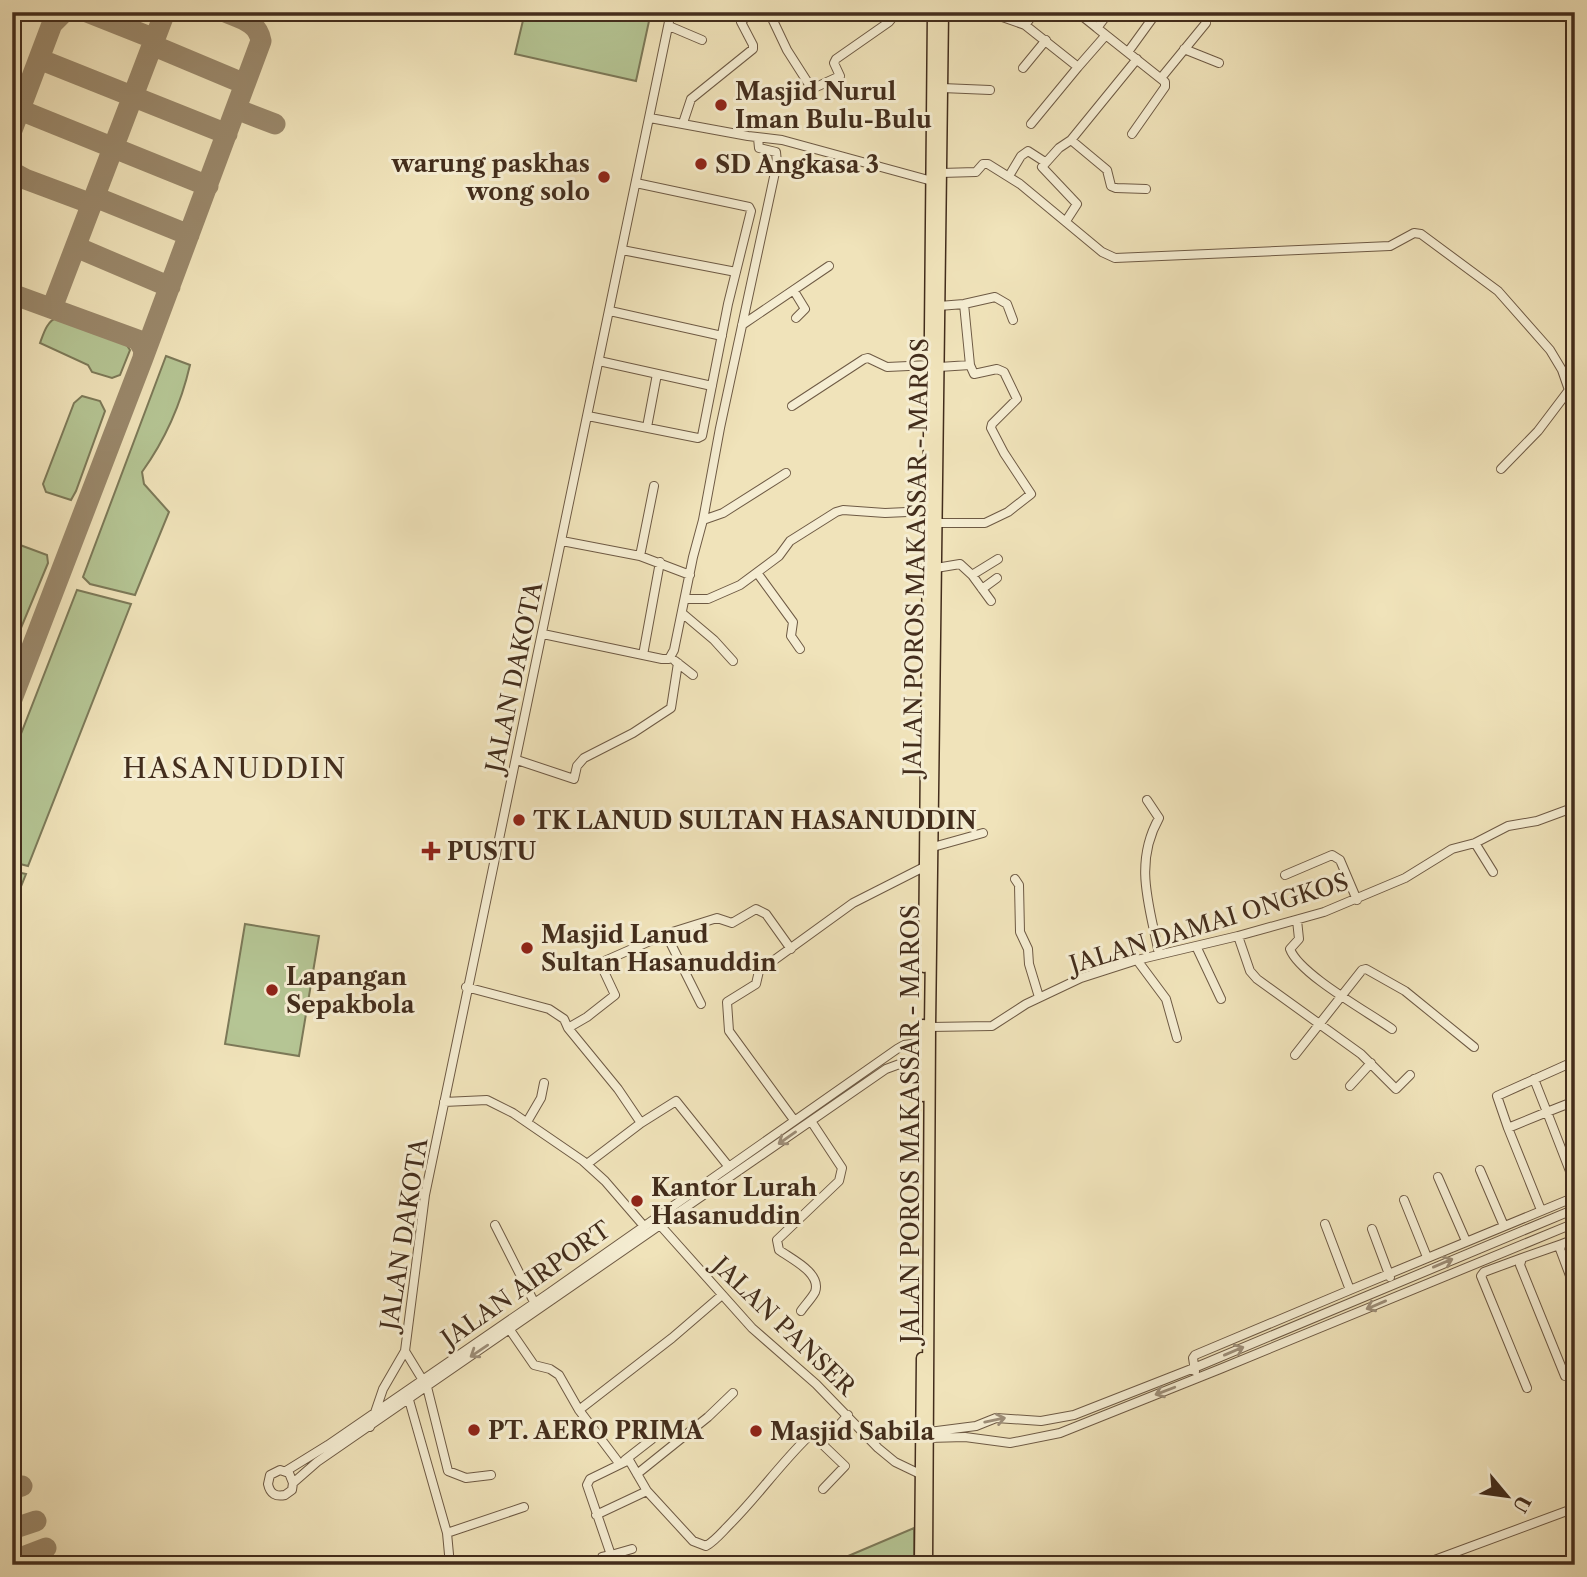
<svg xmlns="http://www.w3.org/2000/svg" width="1587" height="1577" font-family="'Libre Caslon Text',serif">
<rect width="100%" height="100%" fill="#f0e3ba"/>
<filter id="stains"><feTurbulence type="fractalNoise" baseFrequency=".00286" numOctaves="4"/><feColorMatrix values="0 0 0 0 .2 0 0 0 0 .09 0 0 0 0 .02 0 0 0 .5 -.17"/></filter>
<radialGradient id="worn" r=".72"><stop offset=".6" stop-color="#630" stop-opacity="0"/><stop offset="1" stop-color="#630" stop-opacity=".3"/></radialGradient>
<path fill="#b5c594" stroke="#7c7958" stroke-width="2" d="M525 12H651L636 81 515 54Z
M58 317 124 341 130 350 120 375 112 378 92 372 88 365 40 343C44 332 47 321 58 317Z
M166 356 190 365C181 404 165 440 142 472L144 484 169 512 135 595 90 584 83 577Z
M82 396 100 401 105 411 76 491 71 500 46 492 43 484 74 403Z
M12 542 47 555 48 563 21 628 12 627Z
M77 590 131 604 28 866 12 862V757Z
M12 871 26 874 12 909Z
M245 924 319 936 299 1056 225 1044Z
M914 1528V1565H827Z"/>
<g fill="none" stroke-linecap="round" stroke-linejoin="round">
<path stroke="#9a886b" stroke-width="21" d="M87 12 155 39
M152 45 245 84
M39 59 227 134
M236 109 275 124
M20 110 208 186
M12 130 52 24 64 12
M12 172 25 179 92 204
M95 197 189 235
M76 247 170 287
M12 294 138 340 144 350 143 358
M52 308 165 12
M12 699 143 358 261 41C258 22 241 19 225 12
M12 1489 22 1486
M12 1529 36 1521
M12 1561 46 1548"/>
<defs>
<path id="minor" d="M769 12 787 50 810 86 814 88 840 76 834 63 836 59 889 22 897 12
M988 12 1025 25 1035 12
M1077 12 1097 28 1109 12
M1025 25 1078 67 1106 35
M669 26 702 40
M1097 28 1165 82V87L1132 134
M1184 49 1219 63
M1128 52 1157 12
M1023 68 1046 40
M1161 78 1206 23
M942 88 990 90
M650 118 748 136 782 140 932 181
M683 123 691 99 753 49V45L741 22 751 12
M1031 124 1078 67
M1071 140 1107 170 1111 186 1116 188 1146 189
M941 173 976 172 983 164H988L1020 184 1102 252 1115 258 1390 246 1414 233 1421 234 1498 291 1550 350 1562 370 1569 390 1575 395
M1009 176 1021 156 1028 151 1045 162
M1066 221 1077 204 1042 167 1059 148 1071 140 1137 59
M622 250 736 272
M794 291 805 309 796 318
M964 304 970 365
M939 306 964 304 995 297 1007 304 1013 320
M610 311 722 336
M742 325 829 266
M599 361 712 386
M792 406 864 359 868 358 887 367 930 365
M588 416 698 438 702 436 728 304 751 211 749 207 636 183
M647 427 657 374
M1501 469 1538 431 1569 390
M703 520 723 513 786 473
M937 523H985L1008 512 1031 494 1004 453 991 428 992 424 1017 399 1004 372 997 369 974 374 970 365 939 367
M562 541 640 556 690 575
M640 556 654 486
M936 568 960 564 972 575 998 559
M758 574 793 622 791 636 800 649
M972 575 991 601
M982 589 997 578
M685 599H708L740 585 779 556 790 541 836 512 843 510 885 513 929 511
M682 613 714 640 733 661
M543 634 662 659H669L674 650 693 557 703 520 720 428 777 163 776 152 759 148 758 138
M643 655 660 562
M675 661 693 675
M517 760 574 779 577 766 584 758 633 733 671 708 678 663
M1147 800 1159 818C1133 864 1150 907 1159 954
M1475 843 1493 872
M933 847 983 833
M1285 875 1332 855 1340 860 1357 900
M1015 879 1019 885 1020 932 1028 949 1029 964 1039 997
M1297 920 1299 939 1290 949C1299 974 1368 1012 1392 1029
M666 934 717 918 732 923 756 909 766 914 791 949
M1238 936 1250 971 1257 979 1361 1054 1396 1089 1410 1075
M1196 946 1221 999
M1137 960 1166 999 1177 1038
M466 987 549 1009 564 1019 568 1028 587 1017 615 995 600 963 666 934 701 1004
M930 1027 992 1026 1026 1004 1081 978 1137 960 1238 936 1324 912 1405 878 1452 849 1475 843 1508 826 1537 821 1575 807
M568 1028 618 1089 641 1123 676 1101 729 1167
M1295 1055 1362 970 1366 969 1405 991 1474 1047
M1571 1063 1575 1073
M1534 1079 1547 1112 1575 1101
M1350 1086 1371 1063
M444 1102 487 1100 513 1113 583 1161 605 1181 643 1225
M794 1120 729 1031 727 1002 756 984 759 971 853 903 926 866
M527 1122 541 1098 544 1083
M1508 1128 1497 1096 1575 1061
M587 1164 641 1123
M1480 1170 1504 1226
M1438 1177 1466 1241
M1404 1200 1427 1257
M1541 1210 1508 1128 1547 1112 1575 1184
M1325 1224 1350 1290 1575 1197
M495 1225 534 1302
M660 1225 752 1328 816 1384 878 1448 895 1462 920 1474
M1372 1229 1390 1277
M1575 1239 1562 1244 1560 1249 1575 1289
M1562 1244 1522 1258 1520 1265 1565 1376
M1522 1258 1484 1272 1481 1276 1527 1388
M801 1311C805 1305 812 1298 815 1292 822 1273 791 1259 779 1250L777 1240 839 1181 842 1168 811 1121
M510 1330 534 1365 550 1369 559 1375 579 1410 619 1463
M405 1351 427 1387 448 1471 466 1478 491 1475
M1195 1371 1193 1358 1195 1355 1350 1290
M409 1400 447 1533 450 1565
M579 1410 672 1338 722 1295
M370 1427 383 1389 405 1351 425 1195 671 12
M929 1432 976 1426 996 1418 1041 1421 1074 1415 1194 1368 1575 1209
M929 1438 965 1437 1010 1443 1060 1433 1220 1369 1575 1223
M822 1444 845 1466 823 1489
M625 1460 652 1439
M286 1471 328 1445 549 1293 897 1049 904 1045 927 1042
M637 1474 708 1417 733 1393
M293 1483 289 1473 280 1470 270 1475 268 1484C270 1494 276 1497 285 1495L292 1490 293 1483 317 1462 886 1069 905 1062H928
M596 1515 647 1491
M447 1533 524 1507
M611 1555 632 1549
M600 1565 602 1557 611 1555 587 1485 590 1479 629 1460 647 1491 693 1541 706 1546C715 1541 722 1532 730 1524 758 1496 780 1464 808 1437H814L822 1444 848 1415
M1421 1565 1575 1508"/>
<path id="highway" d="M924 967 933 12
M923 1096V1025
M920 1565 922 1358
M927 1565 930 1027 943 12"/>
</defs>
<use href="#minor" stroke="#6e5a44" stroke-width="10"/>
<use href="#highway" stroke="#432d1c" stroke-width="13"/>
<use href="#minor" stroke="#f5edd2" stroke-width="8"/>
<use href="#highway" stroke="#f0e3ba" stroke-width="10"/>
</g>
<defs><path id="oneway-shaft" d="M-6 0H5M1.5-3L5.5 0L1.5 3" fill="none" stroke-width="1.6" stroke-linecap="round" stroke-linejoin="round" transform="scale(1.75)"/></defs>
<g stroke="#9c8d77">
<use href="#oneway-shaft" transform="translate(787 1138) rotate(145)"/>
<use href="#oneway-shaft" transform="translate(1443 1263) rotate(-23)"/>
<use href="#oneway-shaft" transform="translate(1376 1305) rotate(157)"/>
<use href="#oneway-shaft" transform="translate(479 1351) rotate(146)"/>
<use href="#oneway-shaft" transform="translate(1234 1351) rotate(-23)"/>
<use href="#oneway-shaft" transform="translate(1165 1391) rotate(159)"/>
<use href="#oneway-shaft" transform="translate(995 1420) rotate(-12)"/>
</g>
<g fill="#8f2418" stroke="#f5edd2" stroke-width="2.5">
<circle cx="721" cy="105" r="7"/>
<circle cx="701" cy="164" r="7"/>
<circle cx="604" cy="177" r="7"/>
<circle cx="519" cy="820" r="7"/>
<path d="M427.5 840.5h7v7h7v7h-7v7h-7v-7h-7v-7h7z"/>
<circle cx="527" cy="948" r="7"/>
<circle cx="272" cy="990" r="7"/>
<circle cx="637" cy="1201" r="7"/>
<circle cx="474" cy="1430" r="7"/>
<circle cx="756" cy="1431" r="7"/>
</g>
<g text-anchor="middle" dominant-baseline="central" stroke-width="6" stroke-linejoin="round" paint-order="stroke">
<g font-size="24" font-weight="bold" fill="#432d1c" stroke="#f5edd2" text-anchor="start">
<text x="735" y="91">Masjid Nurul<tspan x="735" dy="28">Iman Bulu-Bulu</tspan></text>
<text x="590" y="163" text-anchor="end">warung paskhas<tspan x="590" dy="28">wong solo</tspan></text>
<text x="715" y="164">SD Angkasa 3</text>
<text x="533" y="820">TK LANUD SULTAN HASANUDDIN</text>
<text x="447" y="851">PUSTU</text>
<text x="541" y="934">Masjid Lanud<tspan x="541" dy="28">Sultan Hasanuddin</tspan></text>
<text x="286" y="976">Lapangan<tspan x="286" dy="28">Sepakbola</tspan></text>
<text x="651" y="1187">Kantor Lurah<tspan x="651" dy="28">Hasanuddin</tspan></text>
<text x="488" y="1430">PT. AERO PRIMA</text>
<text x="770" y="1431">Masjid Sabila</text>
</g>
<g font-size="24" fill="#432d1c" stroke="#f5edd2">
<text transform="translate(916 557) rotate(-89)">JALAN POROS MAKASSAR - MAROS</text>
<text transform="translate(514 677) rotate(-78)">JALAN DAKOTA</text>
<text transform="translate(1209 923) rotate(-17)">JALAN DAMAI ONGKOS</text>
<text transform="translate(910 1124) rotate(-90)">JALAN POROS MAKASSAR - MAROS</text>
<text transform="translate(404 1234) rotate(-81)">JALAN DAKOTA</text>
<text transform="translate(526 1284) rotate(-35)">JALAN AIRPORT</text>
<text transform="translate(784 1326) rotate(44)">JALAN PANSER</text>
</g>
<g font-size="28" letter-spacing="2" fill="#432d1c" stroke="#f5edd2">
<text x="235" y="768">HASANUDDIN</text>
</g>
</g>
<rect width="1587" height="1577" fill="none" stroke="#f0e3ba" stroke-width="42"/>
<rect x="14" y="14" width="1559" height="1549" fill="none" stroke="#432d1c" stroke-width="3.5"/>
<rect x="21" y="21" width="1545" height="1535" fill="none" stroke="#432d1c" stroke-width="2"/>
<g transform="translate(1507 1496) rotate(119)" stroke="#f5edd2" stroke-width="5" paint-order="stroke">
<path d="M0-5L12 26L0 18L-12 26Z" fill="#432d1c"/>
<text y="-10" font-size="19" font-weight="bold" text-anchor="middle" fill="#432d1c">U</text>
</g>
<rect width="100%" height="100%" filter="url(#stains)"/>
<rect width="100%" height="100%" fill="url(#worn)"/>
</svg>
